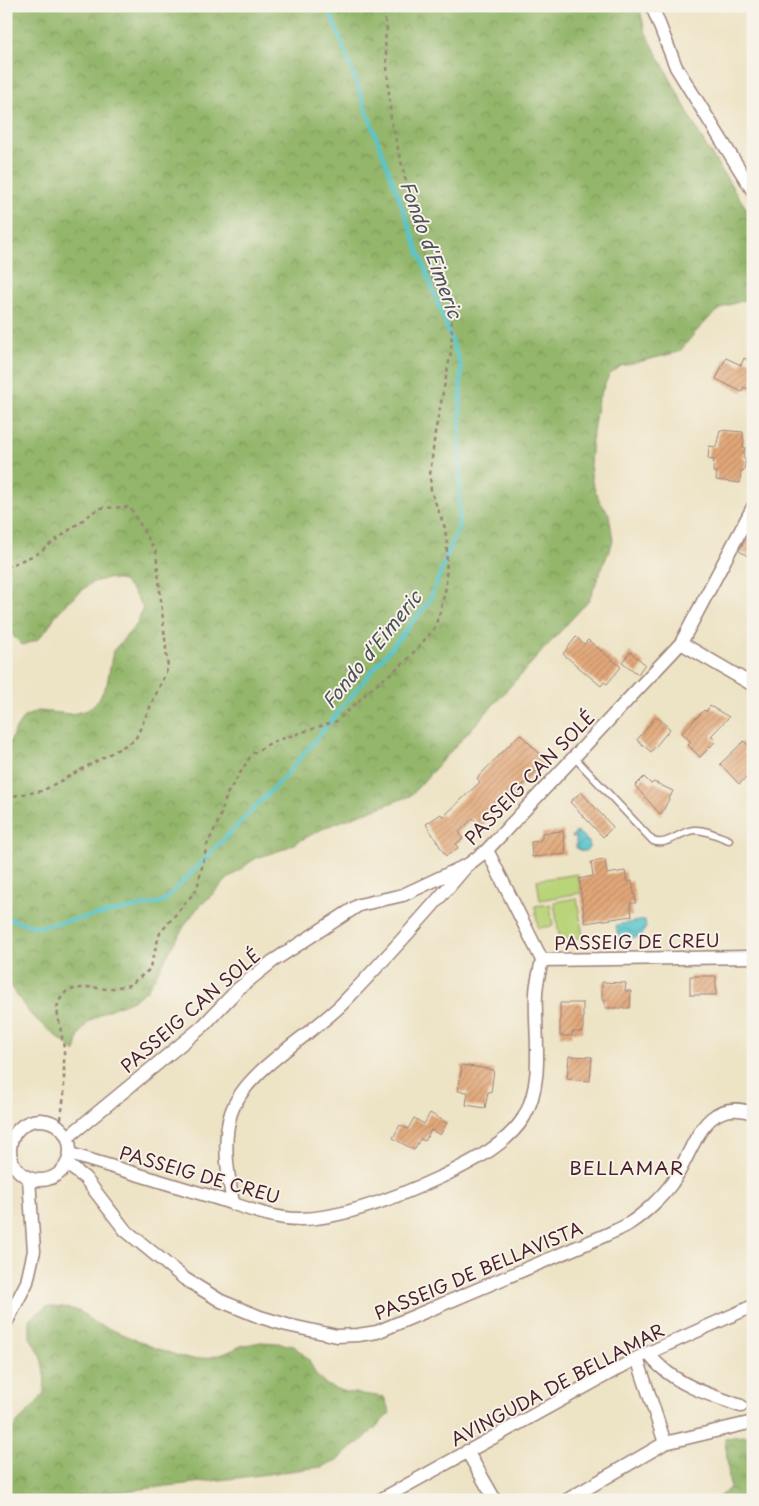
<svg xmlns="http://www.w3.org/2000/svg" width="759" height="1506" font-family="'Playpen Sans',sans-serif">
<defs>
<pattern id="forest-crowns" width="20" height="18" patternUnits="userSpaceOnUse" patternTransform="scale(1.25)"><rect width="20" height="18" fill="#93b66a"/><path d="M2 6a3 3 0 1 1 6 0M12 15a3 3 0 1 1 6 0" fill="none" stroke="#7a9357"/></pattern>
<pattern id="water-waves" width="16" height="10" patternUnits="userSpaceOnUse" patternTransform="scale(1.25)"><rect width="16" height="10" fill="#57c5cc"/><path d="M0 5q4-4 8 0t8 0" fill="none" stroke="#4a9fa6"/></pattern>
<pattern id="building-hatch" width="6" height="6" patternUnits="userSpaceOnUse" patternTransform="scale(1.25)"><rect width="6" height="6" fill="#e2a879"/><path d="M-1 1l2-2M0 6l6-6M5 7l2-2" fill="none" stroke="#b98863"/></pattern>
</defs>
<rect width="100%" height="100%" fill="#f7f3e8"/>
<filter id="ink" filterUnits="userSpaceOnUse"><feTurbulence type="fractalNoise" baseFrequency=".02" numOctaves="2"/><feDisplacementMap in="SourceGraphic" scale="10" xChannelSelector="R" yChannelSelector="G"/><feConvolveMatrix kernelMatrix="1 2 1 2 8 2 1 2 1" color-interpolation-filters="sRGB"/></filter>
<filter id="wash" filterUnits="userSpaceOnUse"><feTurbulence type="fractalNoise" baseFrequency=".0096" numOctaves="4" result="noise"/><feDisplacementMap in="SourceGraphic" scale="20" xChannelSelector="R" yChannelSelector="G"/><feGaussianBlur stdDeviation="1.12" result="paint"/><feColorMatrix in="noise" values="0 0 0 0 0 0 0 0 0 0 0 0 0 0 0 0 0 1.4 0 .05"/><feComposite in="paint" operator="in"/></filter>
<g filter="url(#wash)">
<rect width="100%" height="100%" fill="#ede3c5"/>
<path fill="#bad47a" stroke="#827a52" d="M578 874 581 893 540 900 537 880Z
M577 898 583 937 560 941 554 902Z
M550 904 553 926 538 928 535 906Z"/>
<path fill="url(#forest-crowns)" stroke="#6e6a4a" d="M6 6H639L645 31 704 143 753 219V297L726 306 712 315 694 334 679 352 621 366 609 375 598 400 592 437 590 464 592 482 600 502 609 514 613 541 589 600 410 796 326 827 284 849 254 859 228 879 196 910 186 923 147 990 135 999 106 1011 88 1022 79 1035 75 1052 30 1014 6 980V753L15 730 24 717 38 711 72 714 88 710 99 699 107 684 113 651 137 624 143 607 133 592 123 581 107 578 91 583 67 603 55 616 48 628 37 640 22 645 11 634 6 610V290C14 254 17 235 6 200Z
M46 1307H63L80 1311 93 1322 155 1348 188 1359 207 1358 226 1353 241 1346 261 1342 278 1343 294 1346 309 1360 316 1375 328 1386 346 1392 384 1397 390 1413 365 1438 351 1448 339 1459 321 1467 237 1478 80 1496 72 1500H6V1434L33 1407 44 1394 45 1376 40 1354 30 1337V1319Z
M753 1435V1500H715L730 1488 725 1438Z"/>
<path fill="url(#water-waves)" stroke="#50727c" d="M578 832 589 842V848L585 851H581L576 848V837H572L575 833Z
M645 920 646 927 641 937 618 938 616 925Z"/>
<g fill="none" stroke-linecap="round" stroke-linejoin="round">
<path stroke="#57c5cc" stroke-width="4" d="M6 918 37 927 163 902 287 774 429 602 459 525 461 366 328 6"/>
</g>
<g id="blocks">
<path fill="url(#building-hatch)" d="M726 358 741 365 744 358 753 363V383L750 390 744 387 742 392 716 379Z
M720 430 743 432V438L744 439 743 447H745L743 458 746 460 744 470 741 471 740 483 716 480 717 472H713L714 460 708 459 709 446 716 447Z
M753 525V559L739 551Z
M576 637 584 644 588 640 621 667 607 684 604 682 601 686 563 654Z
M630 652 645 664 638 674 622 662Z
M710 706 729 717 711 736 716 741 700 757 688 745 691 742 682 733 704 710 706 712Z
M656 716 670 729 651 752 637 740Z
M520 734 548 762 538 773 536 771 517 791 519 794 506 808 502 804 479 825 473 818 459 832 463 839 456 844 458 848 446 856 426 824 441 814 443 817 480 782 477 778Z
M744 741 753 750V786L746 778 739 784 720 764Z
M644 777 651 784 654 782 673 791 661 815 635 786Z
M581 792 613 827 603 837 570 802Z
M563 831 566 854 532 857 531 842 540 841V839H542V833Z
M605 860 607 874 625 871 627 882 632 881 636 903H630L632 916 585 923 579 879 593 876 591 862Z
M690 976H716V995H690Z
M602 982 626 983 625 991H631L630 1008H605V1000H602Z
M560 1003H583V1032H572V1036H560Z
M569 1056 592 1057 590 1081 567 1079Z
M462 1065 494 1070 491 1092H488L485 1108 466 1105 468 1092 458 1091Z
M430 1113 447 1123 440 1135 431 1130 425 1141 420 1139 414 1150 393 1138 400 1125 408 1129 414 1118 424 1124Z"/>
</g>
</g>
<g filter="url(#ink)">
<use href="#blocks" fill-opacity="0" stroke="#9c8178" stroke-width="1"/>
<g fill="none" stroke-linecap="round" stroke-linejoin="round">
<defs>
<path id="lane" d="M574 757 653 841C667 847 680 831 694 830 705 829 718 836 729 840"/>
<path id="street" d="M652 6 676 67 753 191
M681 643 753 685
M487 850 542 960
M542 960 753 957
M10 1150a30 30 0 1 1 60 0a30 30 0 1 1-60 0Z
M68 1137 202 1027 238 989 273 961 359 905 403 895 469 864 487 850 681 643 753 507
M70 1154C120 1169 169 1184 219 1199 244 1207 272 1219 299 1219 344 1219 402 1195 443 1176 471 1162 507 1145 524 1117 545 1080 534 1034 536 994 536 983 540 971 542 960
M67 1164 85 1178 125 1230 185 1279 221 1301 260 1317 287 1325 337 1336 358 1335 377 1332 606 1235C614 1231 623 1228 630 1223 644 1214 663 1196 672 1183 694 1153 701 1095 753 1113
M233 1203C228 1175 222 1141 231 1113 245 1070 311 1036 343 1003 385 959 426 914 465 868
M6 1323 27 1282 34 1251 29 1179
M648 1353C652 1358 656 1363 661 1367 682 1387 714 1396 741 1406
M637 1358 665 1443
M467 1451 495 1500
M380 1500 637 1358 753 1306
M567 1500 665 1443 753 1422"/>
</defs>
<use href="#lane" stroke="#9c8178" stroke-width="9"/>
<use href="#street" stroke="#9c8178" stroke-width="15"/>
<path stroke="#9c8178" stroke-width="2.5" stroke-dasharray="4 4" stroke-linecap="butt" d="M6 567 37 554 99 508 130 507 156 552 168 668 135 740 42 791 6 797
M60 1127 64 1094V1048L57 1010 58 1003 62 996 67 991 74 989 89 987 107 989 130 985 149 970 160 933 197 889 207 845 219 820 227 794 252 754 272 742 337 721 370 690 406 661 434 629 440 612 446 587 447 543 445 528 431 491 430 475 435 433 451 352 452 326 450 311 427 268 391 120 385 40 387 29 382 6"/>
<use href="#lane" stroke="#fff" stroke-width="6"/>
<use href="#street" stroke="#fff" stroke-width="12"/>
</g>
</g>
<g text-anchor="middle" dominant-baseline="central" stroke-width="4" stroke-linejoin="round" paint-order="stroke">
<g font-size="18" fill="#4a1f2b" stroke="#f7f3e8">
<text transform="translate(529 777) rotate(-46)">PASSEIG CAN SOLÉ</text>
<text transform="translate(637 941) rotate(-1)">PASSEIG DE CREU</text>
<text transform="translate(190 1010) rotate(-41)">PASSEIG CAN SOLÉ</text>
<text transform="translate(200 1174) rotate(16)">PASSEIG DE CREU</text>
<text transform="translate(478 1270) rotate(-23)">PASSEIG DE BELLAVISTA</text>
<text transform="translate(557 1384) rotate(-28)">AVINGUDA DE BELLAMAR</text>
</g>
<g font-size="19" font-style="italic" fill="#4e515b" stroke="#f7f3e8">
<text transform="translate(432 249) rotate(70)">Fondo d'Eimeric</text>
<text transform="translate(371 649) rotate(-51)">Fondo d'Eimeric</text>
</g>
<g font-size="19" letter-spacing="1" fill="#4a1f2b" stroke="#f7f3e8">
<text x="627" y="1167">BELLAMAR</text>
</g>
</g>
<rect width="759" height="1506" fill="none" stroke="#f7f3e8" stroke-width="25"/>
</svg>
